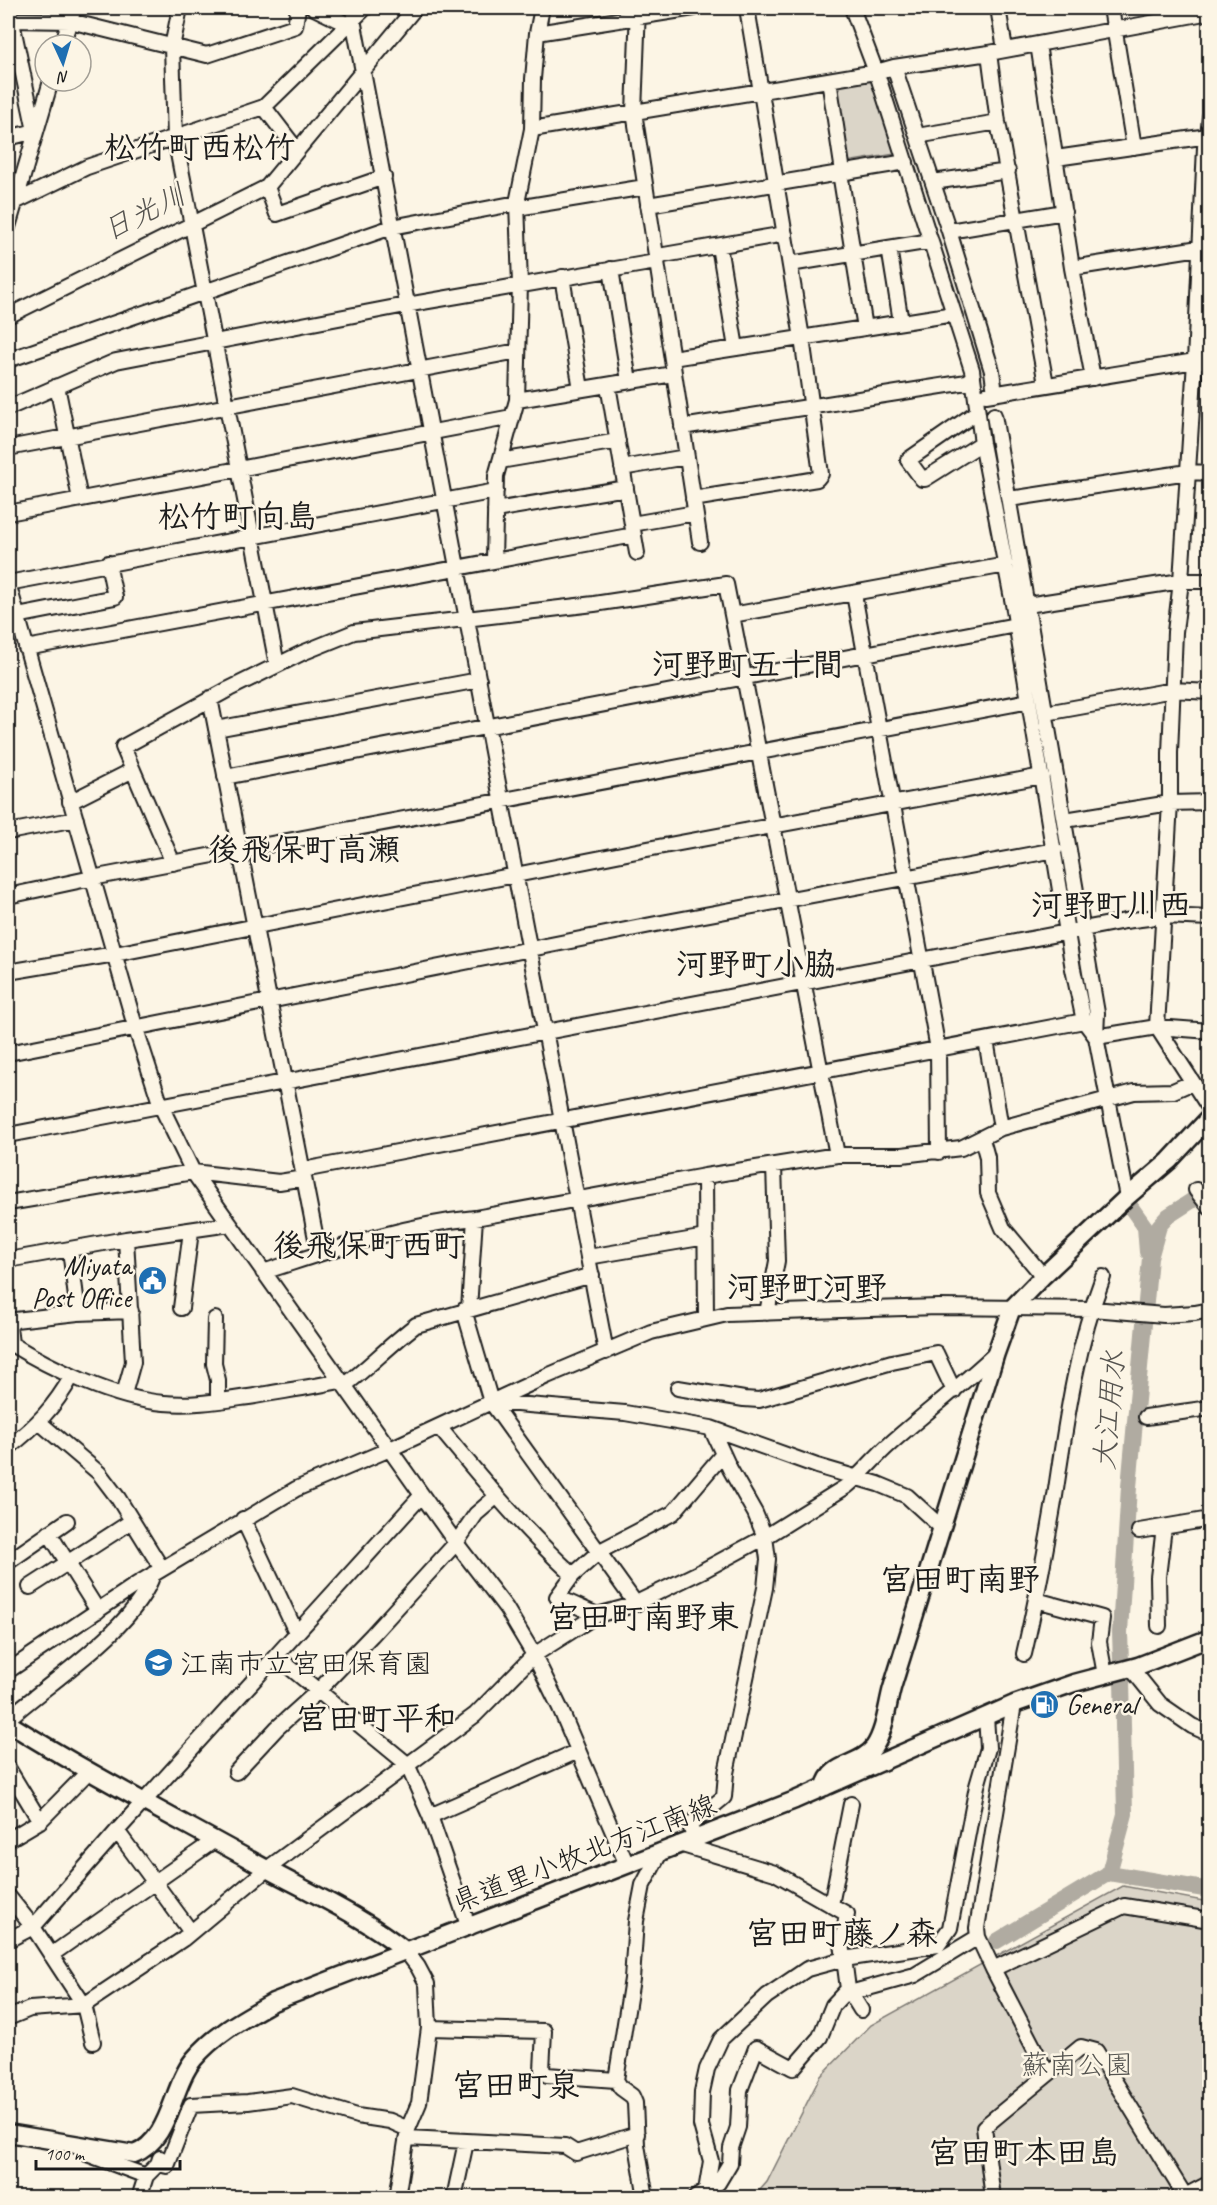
<svg xmlns="http://www.w3.org/2000/svg" width="1217" height="2205" font-family="Caveat,'Klee One',sans-serif">
<rect width="100%" height="100%" fill="#fcf5e5"/>
<filter id="ink" filterUnits="userSpaceOnUse"><feTurbulence type="fractalNoise" baseFrequency=".0167" numOctaves="2"/><feDisplacementMap in="SourceGraphic" scale="12" xChannelSelector="R" yChannelSelector="G"/><feConvolveMatrix kernelMatrix="1 2 1 2 8 2 1 2 1" color-interpolation-filters="sRGB"/></filter>
<g filter="url(#ink)">
<path fill="#dbd5c8" stroke="#7c7872" stroke-width="1.5" d="M870 76 895 154 847 162 834 84Z
M1123 1886 1209 1902V2197L753 2198 767 2182 820 2077 871 2025Z"/>
<g fill="none" stroke-linecap="round" stroke-linejoin="round">
<path stroke="#b0aba1" stroke-width="16" d="M1130 1206 1145 1227 1147 1252
M1121 1663 1120 1632 1129 1487 1150 1258 1159 1226 1168 1216 1210 1189
M1109 1873 1125 1814 1122 1680
M997 1941 1109 1873 1210 1890"/>
<defs>
<path id="minor" d="M180 8 172 47 175 138 277 665
M314 8 347 24
M638 8 634 112 700 542
M852 8 879 80 972 370 982 443 1013 604 1073 969 1084 1021 1096 1037
M998 8 1005 49
M1111 8 1134 147
M353 19 606 1352
M8 20 70 21 207 55 295 26 298 8
M537 33 694 8
M1038 44 1072 268 1093 378
M62 45 74 8
M989 53 998 122 1046 384
M894 67 949 231 992 371 995 393
M829 80 843 172 841 179 865 328
M264 107 297 150
M1210 117 1208 136 1205 147 1195 361 1181 581 1175 632 1170 753V803L1157 1027 1210 1109
M532 129 876 72 894 67 989 53 1210 12
M917 136 998 122
M8 138 35 131 9 8
M1056 158 1208 136
M933 182 1008 171
M267 187 277 214 384 177
M17 201 87 167 264 107 365 8
M648 205 906 162
M517 208 645 187
M8 227 51 81
M949 231 1064 212
M719 246 736 348
M889 248 901 322
M790 264 931 241
M1072 268 1199 248H1210
M611 269 629 381
M562 277 581 389
M8 316 267 187 415 8
M672 358 954 314
M8 360 392 227 517 203
M608 385 637 553
M57 386 80 499
M986 395 1195 361H1210
M517 400 673 374
M8 408 116 361 406 305 650 263 664 255 785 234
M977 412 908 460 922 479H925L982 443
M994 415 1097 1013 1096 1037 1127 1197
M682 427 973 381
M8 448 518 351
M500 461 618 441
M622 468 686 457
M693 499 817 479 821 474 802 338 747 8
M1009 499 1188 472 1210 473
M495 510 626 488
M8 513 512 417
M632 524 695 513
M494 560 496 476 517 400 520 284 517 203 532 129 533 79 537 33 542 8
M8 583 135 1026 161 1106 193 1172 456 1543 506 1608 534 1655 560 1708 627 1865
M8 583 496 491
M854 594 938 1049 939 1152
M1027 605 1181 581H1210
M732 615 1006 565
M17 616 115 597 108 563
M26 648 634 535
M210 698 319 1254
M1046 713 1173 690 1210 692
M216 729 479 680
M225 777 1016 625
M70 802 133 770
M1065 820 1170 803 1210 802
M8 832 76 819
M173 863 123 747 229 689 302 653 354 632 594 604 726 584 837 1155
M8 896 92 878 1029 701
M8 972 115 954 642 850 1042 776
M1096 1037 1157 1027 1210 1031
M986 1040 1001 1128
M8 1053 656 924 1055 850
M8 1135 1125 921 1164 916 1210 918
M982 1139 987 1157 988 1193 1003 1228 1043 1276
M303 1170 1084 1021
M705 1176 706 1318
M1196 1190 1210 1208
M8 1203 193 1172 279 1182 304 1178
M70 1250 78 1313
M588 1257 706 1237
M8 1260 126 1239 230 1224
M263 1272C332 1250 402 1225 475 1218L705 1176 837 1155H902L961 1148 1001 1128 1134 1092 1173 1091 1191 1083
M181 1308 191 1231
M469 1309 475 1218
M464 1310 491 1402 636 1604
M767 1313 777 1261 774 1166
M215 1319 214 1364 218 1380V1401
M8 1342C50 1368 114 1399 164 1403 194 1406 225 1400 255 1396 283 1391 312 1387 340 1381
M11 1344 9 1326 15 1320 78 1313 131 1311
M343 1384 349 1382C372 1364 392 1343 416 1325L592 1275
M678 1388 744 1399 759 1400 892 1362 936 1353 954 1391
M124 1394 133 1362 126 1239
M493 1402 625 1413 711 1428 817 1466 878 1484 907 1496 942 1528
M1146 1417 1210 1408
M39 1422 99 1473 118 1498 162 1569
M439 1427C481 1478 524 1530 573 1575
M8 1448C36 1426 54 1408 72 1376
M243 1519 296 1632
M1139 1531 1210 1519
M49 1533 98 1611
M8 1562 67 1521
M30 1587 132 1521
M1036 1600 1102 1618 1099 1642 1105 1675
M597 1615 557 1597 573 1575 600 1551 673 1513 723 1454
M1159 1626 1158 1577 1164 1527
M1024 1654C1036 1602 1046 1549 1055 1496 1066 1422 1076 1348 1103 1277
M276 1656 407 1764 430 1816 469 1928
M1131 1668 1160 1704 1192 1726 1210 1734
M8 1671 137 1584 296 1489 390 1449 547 1376 651 1332 727 1314 870 1309 939 1307 1093 1309 1164 1315 1195 1313 1210 1310
M1014 1704 977 1928 978 1937 993 1969 1047 2073
M8 1719C50 1681 136 1628 153 1574
M8 1768 40 1821 8 1840
M236 1772 277 1728 318 1691 372 1635 456 1543 476 1514 497 1496
M430 1816 578 1751
M40 1821 88 1772
M117 1831 191 1932
M694 1838 690 1825 724 1797 726 1773 765 1588 768 1559 765 1537 755 1513 730 1469 711 1428
M679 1844 775 1873 847 1914 842 1943 848 1989 861 2010
M8 1896 33 1927 84 2005 93 2042
M831 1905 851 1804
M8 1940 33 1927 117 1831 422 1495
M51 1955 215 1840
M993 1969 1124 1906 1210 1920
M850 1993 915 1975 978 1937
M8 2018 30 2009 84 2005 183 1939 267 1869 475 1715 534 1655 597 1615 630 1606 704 1570 765 1537 847 1486C863 1473 875 1457 890 1444 925 1413 962 1385 996 1353
M429 2028 544 2031 542 2070 547 2075 616 2080
M407 2138 565 2146 576 2153 637 2134
M88 2147 87 2154 146 2176
M158 2164 167 2166 191 2105 248 2102 292 2096 357 2116 390 2121 408 2129
M706 2191 711 2161 701 2125 702 2092 707 2069 721 2039 767 1996 807 1969 844 1959 938 1945 950 1928 977 1786 988 1748 986 1716
M139 2198 146 2176 158 2164 160 2158
M397 2198 408 2129 419 2103 429 2028 427 1984 418 1967 406 1951
M454 2198 466 2142
M646 2198 637 2145 635 2103 632 2096 621 2088 616 2080 632 1979 636 1921 643 1885 661 1851
M695 2198 718 2183 730 2163 731 2148 738 2127 740 2090 756 2048 793 2068 820 2037 833 2005 848 1989
M993 2198 984 2127 1081 2047 1096 2051 1185 2196 1210 2183"/>
<path id="major" d="M8 1723C91 1775 179 1820 265 1868 313 1894 364 1917 406 1951
M825 1787C830 1762 860 1766 874 1747 885 1731 887 1706 892 1688L996 1353 1012 1308 1043 1276 1127 1197 1169 1161 1210 1117
M8 2133 134 2154C171 2140 171 2087 194 2059 216 2033 245 2018 273 2002L795 1800 1014 1704 1074 1683 1138 1666 1210 1638"/>
</defs>
<use href="#minor" stroke="#1c1c1c" stroke-width="18"/>
<use href="#major" stroke="#1c1c1c" stroke-width="21"/>
<use href="#minor" stroke="#fcf5e5" stroke-width="14"/>
<use href="#major" stroke="#fcf5e5" stroke-width="16"/>
</g>
</g>
<defs>
<symbol id="civic-disc" viewBox="-11 -11 22 22"><circle r="9.5" fill="#1f6fb2" stroke="#fcf5e5"/><path d="M-.6-6.5H3V-4.5H.6V-3L4-1V1h2V6H-6V1h2V-1L-.6-3ZM-1.2 2.5V6h2.4V2.5Z" fill="#fff"/></symbol>
<symbol id="school-disc" viewBox="-11 -11 22 22"><circle r="9.5" fill="#1f6fb2" stroke="#fcf5e5"/><path d="M0-5L7-2L0 1L-7-2ZM-4 1L0 2.5L4 1V4Q0 6-4 4Z" fill="#fff"/></symbol>
<symbol id="fuel-disc" viewBox="-11 -11 22 22"><circle r="9.5" fill="#1f6fb2" stroke="#fcf5e5"/><path d="M-5.5-6h7V0h2V4h1.3V-2.5L3-4.5l.8-.8L6-3V5H2.5V1h-1V6h-7ZM-4.2-4.7v3.2H.2V-4.7Z" fill="#fff"/></symbol>
</defs>
<g fill-rule="evenodd">
<use href="#civic-disc" x="136" y="1264" width="33" height="33"/>
<use href="#school-disc" x="142" y="1646" width="33" height="33"/>
<use href="#fuel-disc" x="1028" y="1688" width="33" height="33"/>
</g>
<g text-anchor="middle" dominant-baseline="central" stroke-width="5" stroke-linejoin="round" paint-order="stroke">
<g font-size="28" fill="#1c1c1c" stroke="#fcf5e5" text-anchor="start">
<text x="131" y="1265" text-anchor="end">Miyata<tspan x="131" dy="32">Post Office</tspan></text>
<text x="180" y="1663">江南市立宮田保育園</text>
<text x="1066" y="1704">General</text>
</g>
<g font-size="28" fill="#1c1c1c" stroke="#fcf5e5">
<text transform="translate(584 1853) rotate(-21)">県道里小牧北方江南線</text>
</g>
<g font-size="28" fill="#555450" stroke="#fcf5e5">
<text x="1077" y="2064">蘇南公園</text>
</g>
<g font-size="30" font-style="italic" fill="#575551" stroke="#fcf5e5">
<text transform="translate(144 212) rotate(-27)">日光川</text>
<text transform="translate(1109 1410) rotate(-85)">大江用水</text>
</g>
<g font-size="32" font-weight="bold" fill="#1c1c1c" stroke="#fcf5e5">
<text x="200" y="147">松竹町西松竹</text>
<text x="238" y="516">松竹町向島</text>
<text x="748" y="664">河野町五十間</text>
<text x="304" y="849">後飛保町高瀬</text>
<text x="1111" y="905">河野町川西</text>
<text x="756" y="964">河野町小脇</text>
<text x="369" y="1245">後飛保町西町</text>
<text x="807" y="1287">河野町河野</text>
<text x="960" y="1579">宮田町南野</text>
<text x="643" y="1617">宮田町南野東</text>
<text x="376" y="1718">宮田町平和</text>
<text x="842" y="1933">宮田町藤ノ森</text>
<text x="516" y="2085">宮田町泉</text>
<text x="1024" y="2152">宮田町本田島</text>
</g>
</g>
<rect width="1217" height="2205" fill="none" stroke="#fcf5e5" stroke-width="30"/>
<rect x="15" y="15" width="1187" height="2175" fill="none" stroke="#1c1c1c" stroke-width="2" filter="url(#ink)"/>
<g transform="translate(63 63) rotate(176)"><circle r="28" fill="#fcf5e5" stroke="#a29e95" stroke-width="1.5"/>
<path d="M0-4.5L10 22L0 15L-10 22Z" fill="#1f6fb2"/>
<text y="-9" font-size="16" font-weight="bold" text-anchor="middle" fill="#1c1c1c">N</text>
</g>
<path d="M36 2160v9h144v-9" fill="none" stroke="#1c1c1c" stroke-width="3"/>
<text x="45" y="2160" font-size="18" fill="#1c1c1c" stroke="#fcf5e5" stroke-width="4.5" paint-order="stroke">100 m</text>
</svg>
